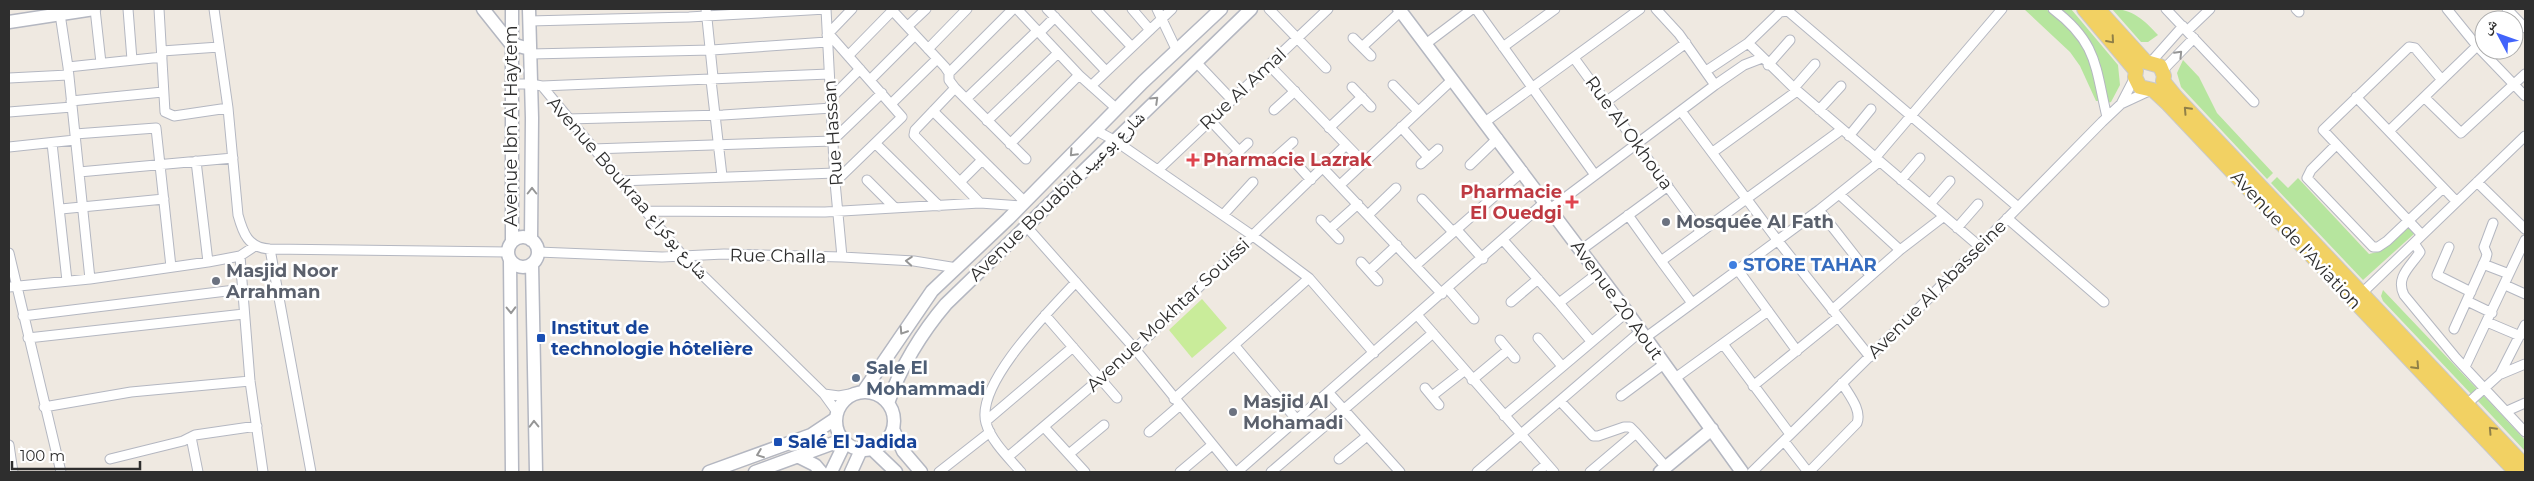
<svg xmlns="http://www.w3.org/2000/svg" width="2534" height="481" font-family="Montserrat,'Noto Naskh Arabic',sans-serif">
<rect width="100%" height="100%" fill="#efe9e1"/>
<path fill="#b6e59e" d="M2024 9C2031 9 2041 7 2047 10 2085 26 2092 66 2099 101H2096L2080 66 2070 52Z
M2058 9H2071L2118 65 2120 85 2111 102 2108 103C2096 55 2097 43 2058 9Z
M2112 9C2133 9 2144 20 2158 35L2148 42H2141Z
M2183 60 2199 77 2217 113 2273 173 2267 179 2181 87 2177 73Z
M2277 177 2288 188 2298 178 2369 254 2381 251 2408 226 2415 233 2363 280 2271 183Z
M2383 290 2478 390 2472 395 2383 301 2381 296Z
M2483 395 2525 440V451L2478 401Z"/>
<path fill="#c9ec9a" d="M1202 299 1227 328 1192 358 1169 330Z"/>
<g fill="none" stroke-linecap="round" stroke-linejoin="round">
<defs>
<path id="street" d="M95 9 101 63
M128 9 132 60
M159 9 165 112 174 116 228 108
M214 9 228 108 238 215C243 233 248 248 270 249L508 252
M706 9 713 77 711 80 722 176
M826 9 835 182 842 257
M891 9 945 67 949 73V80L955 88 1026 159
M1017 9 1079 75 1117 109
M1047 9 1106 71
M1096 9 1132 47
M1132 9 1150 30
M1157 9 1176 49
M1269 9 1326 68
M1476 9 1595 175
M1656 9 1679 34 1715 85
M2053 9C2098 43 2095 67 2107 117
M2166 9 2254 102
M2296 9 2299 12
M2447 9 2477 46 2525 96
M2507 9 2525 28
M60 14 68 67 90 279
M529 21 689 17 826 9
M908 26 926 9
M2187 31 2210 9
M828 33 902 117 835 182
M1039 33 1055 17
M827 35 852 9
M1353 38 1371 56
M1427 43 1472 9
M1748 43 1794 88 1979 246
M1362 47 1401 11
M1503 47 1555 9
M928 49 967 9
M162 51 219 47
M530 54 712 50 827 42
M848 56 893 10
M1574 58 1701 232
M1196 62 1232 100
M2151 62 2183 26
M1269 65 1364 163
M1768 65 1790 40
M68 67 162 57
M2163 70 2194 38
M1706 71 1748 43 1780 12 1788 11 2018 207
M949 73 1013 9
M9 78 68 75
M870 80 915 35
M511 84H531L542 86 683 256 824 394 837 412
M1393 85 1418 111
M542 86 829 74
M1091 86 1172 9
M1352 87 1371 107
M955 88 915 130 914 135 980 203
M1794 88 1815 64
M2356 97 2456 201
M831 98 860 69
M2425 98 2461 133 2525 74
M966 99 1037 31
M71 101 163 92
M1607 101 1686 43
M892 103 937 59
M2121 104 2135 77
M1274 110 1295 91
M1819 110 1841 86
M933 111 1025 202
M1681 111 1778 241 1870 357
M9 112 72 107
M567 119 723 115 832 108
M1210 120 1239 151
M987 121 1058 53
M1485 122 1640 9
M1401 127 1428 157
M1329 128 1362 97
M1095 130 1114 140 1253 236 1309 278 1374 353
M2389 131 2477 46
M75 134 156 128 171 267
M1849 136 1871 109
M833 140 882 93
M52 143 67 281
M876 144 939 206
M1010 144 1079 75
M2336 145 2311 170 2307 178 2373 247H2378L2387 241 2443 188
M9 147 75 140
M592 149 833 141
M1284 150 1311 180
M1713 152 1797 91
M1232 158 1248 143
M1275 158 1293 142
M1875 158 2002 9
M196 161 208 262
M1421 164 1438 149
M1470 165 1498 138
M1323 168 1442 294
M1158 170 1328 9
M79 172 233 158
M867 180 895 208
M1901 180 1920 158
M619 181 835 173
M960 182 982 160
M2477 182 2525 229
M1340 185 1453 79
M1840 195 1900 250
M1422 199 1453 232
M1930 204 1950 181
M61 209 164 199
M1550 209 1715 85 1744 65 1762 58
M1819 210 1870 275
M645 211 825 212 980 203 1021 206
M1223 215 1253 182
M1368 215 1396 188
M1628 215 1661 261
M2007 218 2104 302
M1321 220 1339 239
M1026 226 1135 349 1235 472
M1957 228 1978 204
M1330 229 1358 204
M1456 229 1483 259
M2422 235 2323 130 2409 47 2415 48 2442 80
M1503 240 1559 303 1598 273
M2414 243 2420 252C2411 266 2395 277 2404 295L2456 358 2525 432
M2449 247 2437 275 2471 292
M270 249 311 472
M1581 250 1668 186
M538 252 662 257 724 254 842 257 914 261 957 268
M9 253 61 472
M240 256 250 381 263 472
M1361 262 1378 281
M2483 264 2509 274
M1416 265 1523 171
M1738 270 1797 351
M1369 271 1397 245
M2505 285 2525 294
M9 287 90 279 208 262 240 256 255 246
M1448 289 1474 319
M2361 294 2525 136
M2467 301 2492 313
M1511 302 1538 279
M1559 303 1591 341
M1692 303 1661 261 1841 130
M1832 310 1900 250 1943 217
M1045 315 1117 398
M23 316 243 289
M1418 316 1554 472
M2487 322 2520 336
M2454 329 2486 258 2487 254 2484 247 2493 223
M28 338 244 314
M1538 338 1562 366
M1645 338 1819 210 1879 162
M1500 340 1515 358
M1723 344 1790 434
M1235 346 1297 420
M2465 367 2525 240
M2501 374 2525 364
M1674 379 1768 311
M1472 380 1508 350
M1753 386 1838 317
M1425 388 1439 405
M1328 392 1400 472
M824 394 839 396 855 393
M1432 396 1464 371
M1621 396 1664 364
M1174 399 1309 278
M1560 401 1593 436H1598L1624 427H1630L1636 433
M2467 404 2500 374 2525 325
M44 407 131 392 250 381
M2507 411 2525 403
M1504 416 1627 312
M986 421 1073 347
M1044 427 1085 472
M1149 432 1179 406
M191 437 198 472
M1784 441 1808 472
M9 445 13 472
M1069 454 1104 425
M1009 456 1135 349 1346 145
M110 459 183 441 195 435 257 426
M1339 459 1367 436
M939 472 990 432
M1021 472C1009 458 991 441 986 423 975 384 1050 310 1076 282
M1180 472 1212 445
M1237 472 1545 202
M1271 472 1433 333
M1477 472 1641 331
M1537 472 1547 464
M1590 472 1636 433 1666 467
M1752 472 1924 303 2102 122 2121 104 2149 91
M1809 472 1857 423C1862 410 1849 395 1842 383"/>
<path id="secondary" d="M483 9 511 44 530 49
M512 9V242
M529 9 532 118 531 240
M1399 9 1627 312 1742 472
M9 22 94 9
M508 252a15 15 0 1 1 30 0a15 15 0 1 1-30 0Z
M510 261 512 472
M532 264 536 472
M836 421a29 29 0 1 1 58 0a29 29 0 1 1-58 0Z
M863 392 932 291 1008 219 1143 82 1221 9
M888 403C900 368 922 332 946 304L1251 9
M893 429 903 451 921 472
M873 450 896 472
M799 457 815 465 821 472
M709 472 811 435 835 419
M755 472 842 440
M831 472 845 443
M851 472 861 450
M1660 472 1712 429"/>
<path id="primary" d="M2084 9 2136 71 2135 77 2140 87 2153 90 2168 104 2516 472
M2098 9 2146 62 2160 66 2164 76 2163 81 2176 97 2525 466"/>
</defs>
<use href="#street" stroke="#b4b7c1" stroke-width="11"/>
<use href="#secondary" stroke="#b4b7c1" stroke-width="15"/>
<use href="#primary" stroke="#c9c9c9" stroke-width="16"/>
<use href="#street" stroke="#fff" stroke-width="9"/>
<use href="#secondary" stroke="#fff" stroke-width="12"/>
<use href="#primary" stroke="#f2d163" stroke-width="14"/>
</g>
<defs><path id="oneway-chevron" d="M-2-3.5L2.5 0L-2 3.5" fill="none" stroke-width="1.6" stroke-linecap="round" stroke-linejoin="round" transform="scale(1.25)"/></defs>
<g stroke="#908048">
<use href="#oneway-chevron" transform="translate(2111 40) rotate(49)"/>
<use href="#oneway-chevron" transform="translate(2187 110) rotate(-133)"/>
<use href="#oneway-chevron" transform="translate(2416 366) rotate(47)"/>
<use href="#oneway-chevron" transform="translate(2492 430) rotate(-133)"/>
</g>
<g stroke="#969696">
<use href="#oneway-chevron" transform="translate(2179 54) rotate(-46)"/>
<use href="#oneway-chevron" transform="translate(1155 100) rotate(-44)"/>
<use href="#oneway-chevron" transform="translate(1073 153) rotate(133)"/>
<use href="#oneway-chevron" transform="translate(532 191) rotate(-90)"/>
<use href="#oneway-chevron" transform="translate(909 261) rotate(-176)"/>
<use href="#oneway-chevron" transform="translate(511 310) rotate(89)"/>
<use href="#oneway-chevron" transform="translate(903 331) rotate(123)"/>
<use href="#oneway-chevron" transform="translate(534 424) rotate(-91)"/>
<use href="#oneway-chevron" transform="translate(760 454) rotate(159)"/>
</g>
<g fill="#e0444e" stroke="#fff" stroke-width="2">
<path d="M1190.5 152.5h5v5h5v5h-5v5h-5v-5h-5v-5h5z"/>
<path d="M1569.5 194.5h5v5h5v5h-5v5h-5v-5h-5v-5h5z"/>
</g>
<g fill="#6b7280" stroke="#fff" stroke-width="2">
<circle cx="1666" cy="222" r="5"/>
<circle cx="216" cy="281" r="5"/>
<circle cx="1233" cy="412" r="5"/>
</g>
<circle fill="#3f7fe0" stroke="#fff" stroke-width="2" cx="1733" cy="265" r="5"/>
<g fill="#1a4fb4" stroke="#fff" stroke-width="2">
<rect x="536" y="333" width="10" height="10" rx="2.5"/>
<rect x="773" y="437" width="10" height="10" rx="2.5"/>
</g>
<circle fill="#5c6f8a" stroke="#fff" stroke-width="2" cx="856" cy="378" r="5"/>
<g text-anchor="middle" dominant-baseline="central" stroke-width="5" stroke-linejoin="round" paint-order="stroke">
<g font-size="18" fill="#2e2e2e" stroke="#fff">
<text transform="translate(1243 89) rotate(-43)">Rue Al Amal</text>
<text transform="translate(511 126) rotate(-90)">Avenue Ibn Al Haytem</text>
<text transform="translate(833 133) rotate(-94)">Rue Hassan</text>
<text transform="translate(1629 133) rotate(54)">Rue Al Okhoua</text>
<text transform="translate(628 188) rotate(49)">Avenue Boukraa شارع بوكراع</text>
<text transform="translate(1057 196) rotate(-44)">Avenue Bouabid شارع بوعبيد</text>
<text transform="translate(2296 240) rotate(47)">Avenue de l'Aviation</text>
<text transform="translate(778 256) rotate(1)">Rue Challa</text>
<text transform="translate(1937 289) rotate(-45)">Avenue Al Abasseine</text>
<text transform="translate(1617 300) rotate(54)">Avenue 20 Aout</text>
<text transform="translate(1168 315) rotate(-43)">Avenue Mokhtar Souissi</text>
</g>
<g font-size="18" font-weight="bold" fill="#be3a42" stroke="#fff" text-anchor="start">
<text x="1203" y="160">Pharmacie Lazrak</text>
<text x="1562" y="192" text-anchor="end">Pharmacie<tspan x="1562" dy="21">El Ouedgi</tspan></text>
</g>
<g font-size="18" font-weight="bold" fill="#5b616d" stroke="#fff" text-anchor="start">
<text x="1676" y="222">Mosquée Al Fath</text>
<text x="226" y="271">Masjid Noor<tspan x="226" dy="21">Arrahman</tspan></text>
<text x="1243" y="402">Masjid Al<tspan x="1243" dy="21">Mohamadi</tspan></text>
</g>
<g font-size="18" font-weight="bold" fill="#366cbe" stroke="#fff" text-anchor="start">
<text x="1743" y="265">STORE TAHAR</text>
</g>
<g font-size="18" font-weight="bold" fill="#164399" stroke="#fff" text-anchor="start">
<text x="551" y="328">Institut de<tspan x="551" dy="21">technologie hôtelière</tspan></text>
<text x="788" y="442">Salé El Jadida</text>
</g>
<g font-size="18" font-weight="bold" fill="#4e5e75" stroke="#fff" text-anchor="start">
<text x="866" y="368">Sale El<tspan x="866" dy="21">Mohammadi</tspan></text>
</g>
</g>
<rect width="2534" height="481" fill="none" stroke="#2e2e2e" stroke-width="20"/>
<g transform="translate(2499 35) rotate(311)"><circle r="24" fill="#ffffff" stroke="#ababab"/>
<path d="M0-4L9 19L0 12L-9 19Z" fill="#4264fb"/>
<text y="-8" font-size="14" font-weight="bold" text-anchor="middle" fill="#2e2e2e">ش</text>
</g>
<path d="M12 461v8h128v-8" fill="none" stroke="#2e2e2e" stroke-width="2.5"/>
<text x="20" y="461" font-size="15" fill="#2e2e2e" stroke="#ffffff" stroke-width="4" paint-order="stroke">100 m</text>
</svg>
